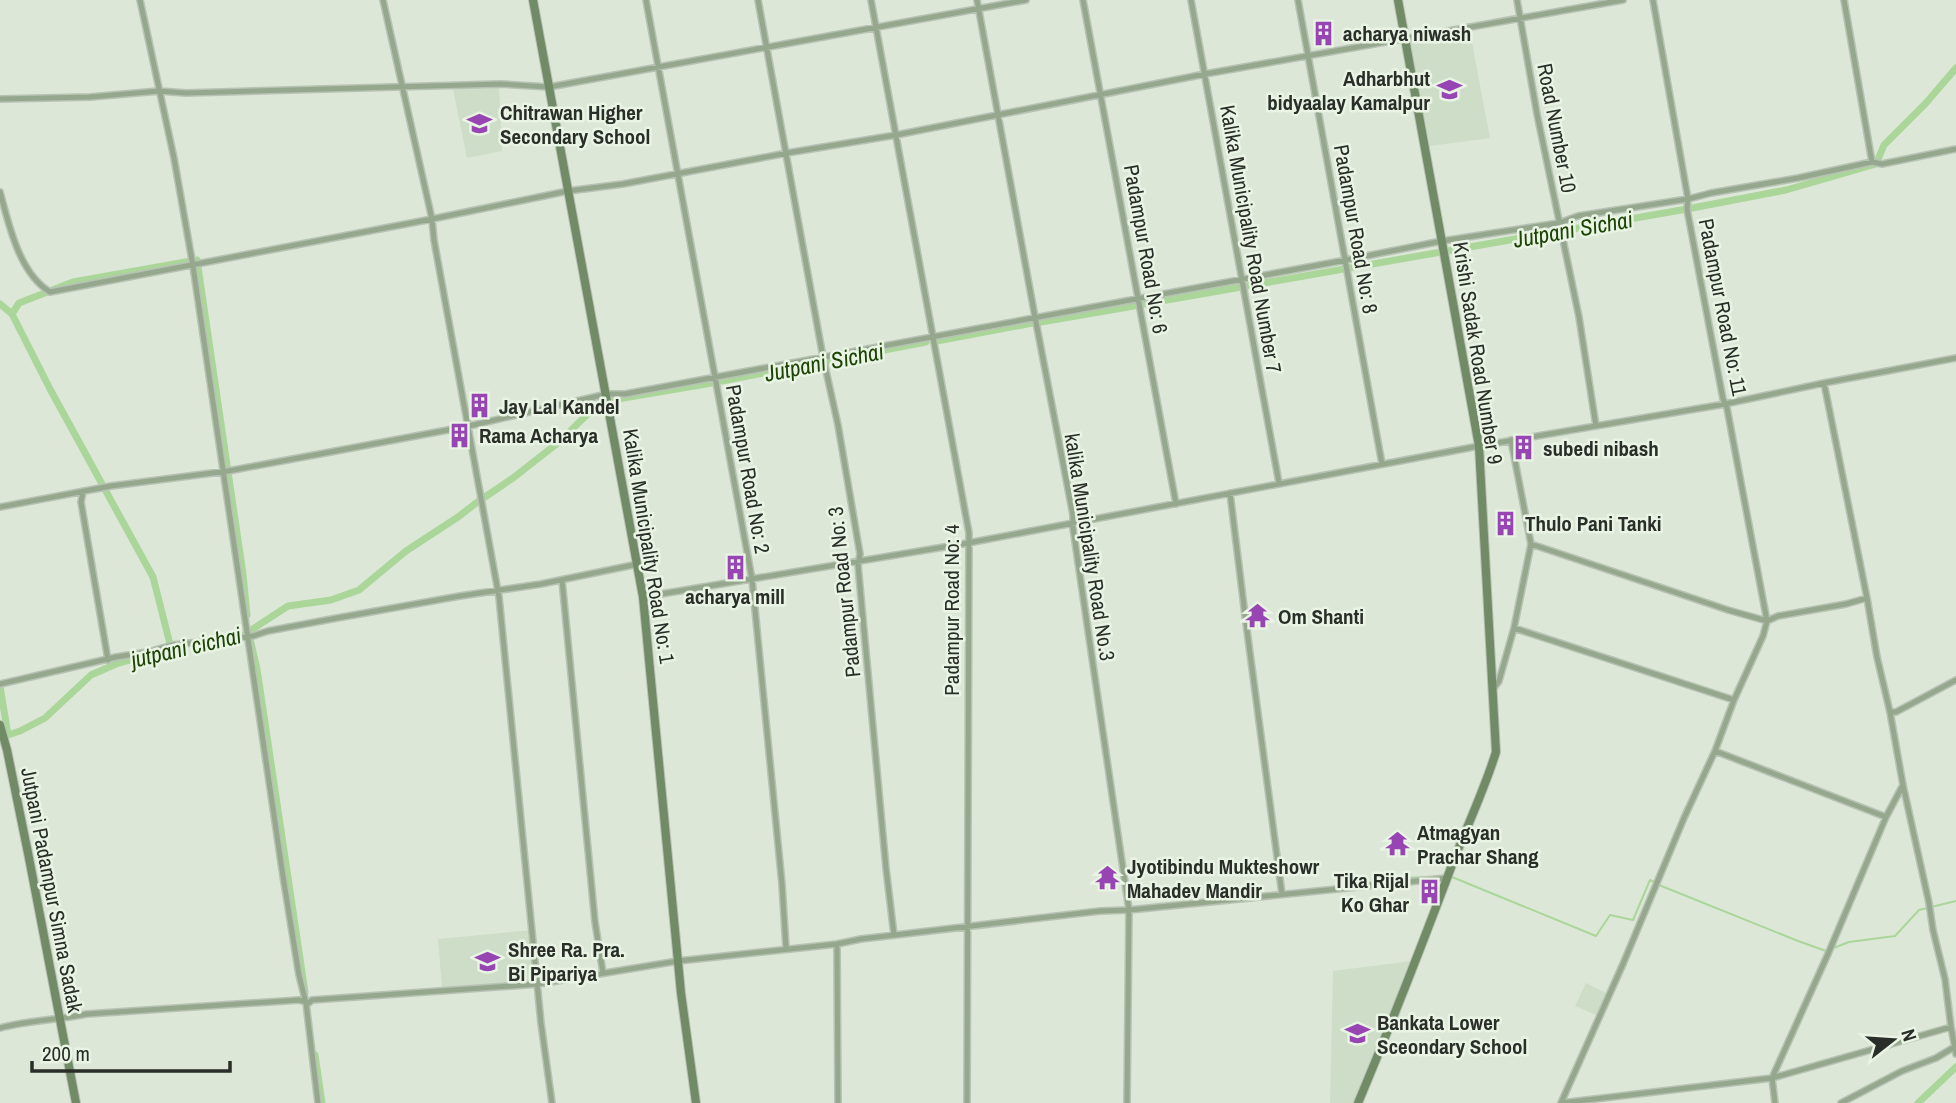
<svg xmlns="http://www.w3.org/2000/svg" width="1956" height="1103" font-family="'Archivo Narrow',sans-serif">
<rect width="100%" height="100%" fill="#dce7d7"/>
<path fill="#cdddc7" d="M1469 27 1490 138 1430 146 1408 42Z
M499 87 502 151 467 158 453 89Z
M533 930 538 984 442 987 438 939Z
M1412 961 1355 1103H1330L1333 971Z
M1586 983 1606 993 1596 1015 1575 1006Z"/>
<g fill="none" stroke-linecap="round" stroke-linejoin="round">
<path stroke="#abd69a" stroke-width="2" d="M1452 877 1596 936 1610 915 1633 920 1650 880 1654 882
M1351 885 1401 878 1432 877
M1659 885 1798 941 1826 951
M1831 949 1849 942 1895 936 1919 910 1956 901"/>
<path stroke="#abd69a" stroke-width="7" d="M0 304 12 314 19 303 73 282 197 260 243 574 247 615
M1144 304 1687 209 1786 190 1876 164 1884 145 1926 103 1956 68
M12 314 50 389 153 577 171 648
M1041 322 1134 306
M937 341 1033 323
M722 381 926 342
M485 497 513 478 559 442 600 402 712 383
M248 630 257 669 305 992
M245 634 288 606 331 600 359 590 406 551 458 517 480 500
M0 686 8 735 20 731 45 718 91 675 116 664 155 653
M315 1055 322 1103
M1918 1103 1956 1067"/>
<defs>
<path id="street" d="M140 0 174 158 193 266 283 876 299 975 306 1003 318 1103
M383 0 432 219 434 240 499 597 541 1023 552 1103
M646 0 752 579 782 884 786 948
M758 0 823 357 838 425 860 554 858 565 886 868 894 935
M871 0 969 533 967 1103
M977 0 1035 317 1073 515V528L1129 910 1127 1103
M1083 0 1176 504
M1191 0 1279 483
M1298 0 1382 464
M1517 0 1537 114 1579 317 1596 426
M1844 0 1872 162
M0 99 90 97 159 91 186 93 500 84 549 87 1026 0
M0 192C9 225 19 273 50 292L432 219 568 191 623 184 787 153 896 135 1205 74 1623 0
M1824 383 1867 598
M83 492 81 502 108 660
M1230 493 1246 623 1282 894
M0 507 111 486 228 471 325 453 469 426 607 394H625L1346 260 1442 241 1559 223 1578 216 1688 199 1711 193 1798 178 1872 162 1882 164 1956 149
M1531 544 1728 610 1767 621 1778 616 1846 604 1867 598 1877 657 1890 712H1896L1956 680
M562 580 595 922 603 973
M643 597 968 543 1479 446 1725 404 1824 383 1956 358
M1514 628 1734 700
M0 684 116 657 148 652 173 645 253 636 268 631 337 618 460 596 541 584 638 564
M1493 689 1499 681 1514 628 1531 544 1511 440
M1890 712 1903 785 1929 903 1933 930 1945 979 1951 1027
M1715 751 1886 817
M837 944 838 1103
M0 1028C29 1020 57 1020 87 1014L299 1000 309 1003 312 1000 538 984 678 961 837 944 861 939 1100 911 1129 910 1447 878
M1561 1103 1623 964 1684 818 1715 751 1734 700 1763 636 1767 621 1727 408 1723 399 1687 209 1688 199 1653 0
M1561 1103 1772 1078 1951 1027 1956 1054
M1775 1103 1772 1078 1828 954 1886 817 1903 785
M1841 1103 1902 1071 1936 1058 1956 1046"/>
<path id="secondary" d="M533 0 643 597 681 993 696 1103
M0 725 7 750 29 858 76 1103
M1358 1103C1390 1027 1420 950 1449 873 1464 832 1483 794 1496 752L1479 446 1398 0"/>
</defs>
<use href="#street" stroke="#b8c2b4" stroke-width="8"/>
<use href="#secondary" stroke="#b8c2b4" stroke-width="10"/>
<use href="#street" stroke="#95a88e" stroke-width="5"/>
<use href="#secondary" stroke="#708b65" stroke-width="8"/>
</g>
<defs>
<symbol id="building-bare" viewBox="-9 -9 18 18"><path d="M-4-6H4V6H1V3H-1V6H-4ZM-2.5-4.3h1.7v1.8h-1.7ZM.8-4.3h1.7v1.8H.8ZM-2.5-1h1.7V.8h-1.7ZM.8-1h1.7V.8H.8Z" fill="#9845b4" stroke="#e9f4e4" stroke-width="2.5" paint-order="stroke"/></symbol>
<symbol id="school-bare" viewBox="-9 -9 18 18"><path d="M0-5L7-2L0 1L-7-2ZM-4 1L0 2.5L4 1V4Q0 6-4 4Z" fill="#9845b4" stroke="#e9f4e4" stroke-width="2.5" paint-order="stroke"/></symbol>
<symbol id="temple-bare" viewBox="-9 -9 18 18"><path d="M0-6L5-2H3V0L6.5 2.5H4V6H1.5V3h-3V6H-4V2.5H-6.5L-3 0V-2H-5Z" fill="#9845b4" stroke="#e9f4e4" stroke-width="2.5" paint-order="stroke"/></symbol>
</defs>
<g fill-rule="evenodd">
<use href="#building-bare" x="1306" y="16" width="35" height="35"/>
<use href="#school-bare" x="1432" y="72" width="35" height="35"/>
<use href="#school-bare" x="462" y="106" width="35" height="35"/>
<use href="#building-bare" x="462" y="388" width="35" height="35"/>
<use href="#building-bare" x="442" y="418" width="35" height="35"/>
<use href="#building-bare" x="1506" y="430" width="35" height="35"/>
<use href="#building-bare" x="1488" y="506" width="35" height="35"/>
<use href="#building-bare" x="718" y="550" width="35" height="35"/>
<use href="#temple-bare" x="1240" y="598" width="35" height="35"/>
<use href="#temple-bare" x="1380" y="826" width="35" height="35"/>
<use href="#temple-bare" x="1090" y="860" width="35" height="35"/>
<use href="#building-bare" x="1412" y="874" width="35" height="35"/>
<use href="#school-bare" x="470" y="944" width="35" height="35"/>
<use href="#school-bare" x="1340" y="1016" width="35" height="35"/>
</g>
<g text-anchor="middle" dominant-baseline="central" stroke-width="5" stroke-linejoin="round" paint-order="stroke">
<g font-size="21" font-weight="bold" fill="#292e28" stroke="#e9f4e4" text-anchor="start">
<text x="1343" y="33">acharya niwash</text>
<text x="1430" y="78" text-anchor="end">Adharbhut<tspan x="1430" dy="24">bidyaalay Kamalpur</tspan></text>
<text x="500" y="112">Chitrawan Higher<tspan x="500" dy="24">Secondary School</tspan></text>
<text x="499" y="406">Jay Lal Kandel</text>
<text x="479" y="435">Rama Acharya</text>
<text x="1543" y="448">subedi nibash</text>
<text x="1525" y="523">Thulo Pani Tanki</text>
<text x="735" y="596" text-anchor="middle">acharya mill</text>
<text x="1278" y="616">Om Shanti</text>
<text x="1417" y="832">Atmagyan<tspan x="1417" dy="24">Prachar Shang</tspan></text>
<text x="1127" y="866">Jyotibindu Mukteshowr<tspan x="1127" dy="24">Mahadev Mandir</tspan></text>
<text x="1409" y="880" text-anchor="end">Tika Rijal<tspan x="1409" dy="24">Ko Ghar</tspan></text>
<text x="508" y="949">Shree Ra. Pra.<tspan x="508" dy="24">Bi Pipariya</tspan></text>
<text x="1377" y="1022">Bankata Lower<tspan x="1377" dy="24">Sceondary School</tspan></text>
</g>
<g font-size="21" fill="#292e28" stroke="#e9f4e4">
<text transform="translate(1557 128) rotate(79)">Road Number 10</text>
<text transform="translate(1356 229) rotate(80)">Padampur Road No: 8</text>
<text transform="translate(1251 239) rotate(80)">Kalika Municipality Road Number 7</text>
<text transform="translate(1146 249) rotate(80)">Padampur Road No: 6</text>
<text transform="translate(1723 307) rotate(79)">Padampur Road No: 11</text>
<text transform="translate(1478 353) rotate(81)">Krishi Sadak Road Number 9</text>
<text transform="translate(748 469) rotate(80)">Padampur Road No: 2</text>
<text transform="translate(649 546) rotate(81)">Kalika Municipality Road No: 1</text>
<text transform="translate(1090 547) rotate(81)">kalika Municipality Road No.3</text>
<text transform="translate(844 592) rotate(-96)">Padampur Road No: 3</text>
<text transform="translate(951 610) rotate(-90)">Padampur Road No: 4</text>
<text transform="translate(52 890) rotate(79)">Jutpani Padampur Simna Sadak</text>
</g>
<g font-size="23" font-style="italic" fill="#1c4405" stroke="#e9f4e4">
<text transform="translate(1573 229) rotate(-10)">Jutpani Sichai</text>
<text transform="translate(824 362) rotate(-11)">Jutpani Sichai</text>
<text transform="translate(186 647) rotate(-13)">jutpani cichai</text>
</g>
</g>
<g transform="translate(1893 1040) rotate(73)" stroke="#e9f4e4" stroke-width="5" paint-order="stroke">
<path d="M0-5L12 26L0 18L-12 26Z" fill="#292e28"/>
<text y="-10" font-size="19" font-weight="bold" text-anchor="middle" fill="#292e28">N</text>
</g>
<path d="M32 1061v10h198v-10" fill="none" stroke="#292e28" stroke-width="3.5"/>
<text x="42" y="1061" font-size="21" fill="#292e28" stroke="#e9f4e4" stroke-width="5" paint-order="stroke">200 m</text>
</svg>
